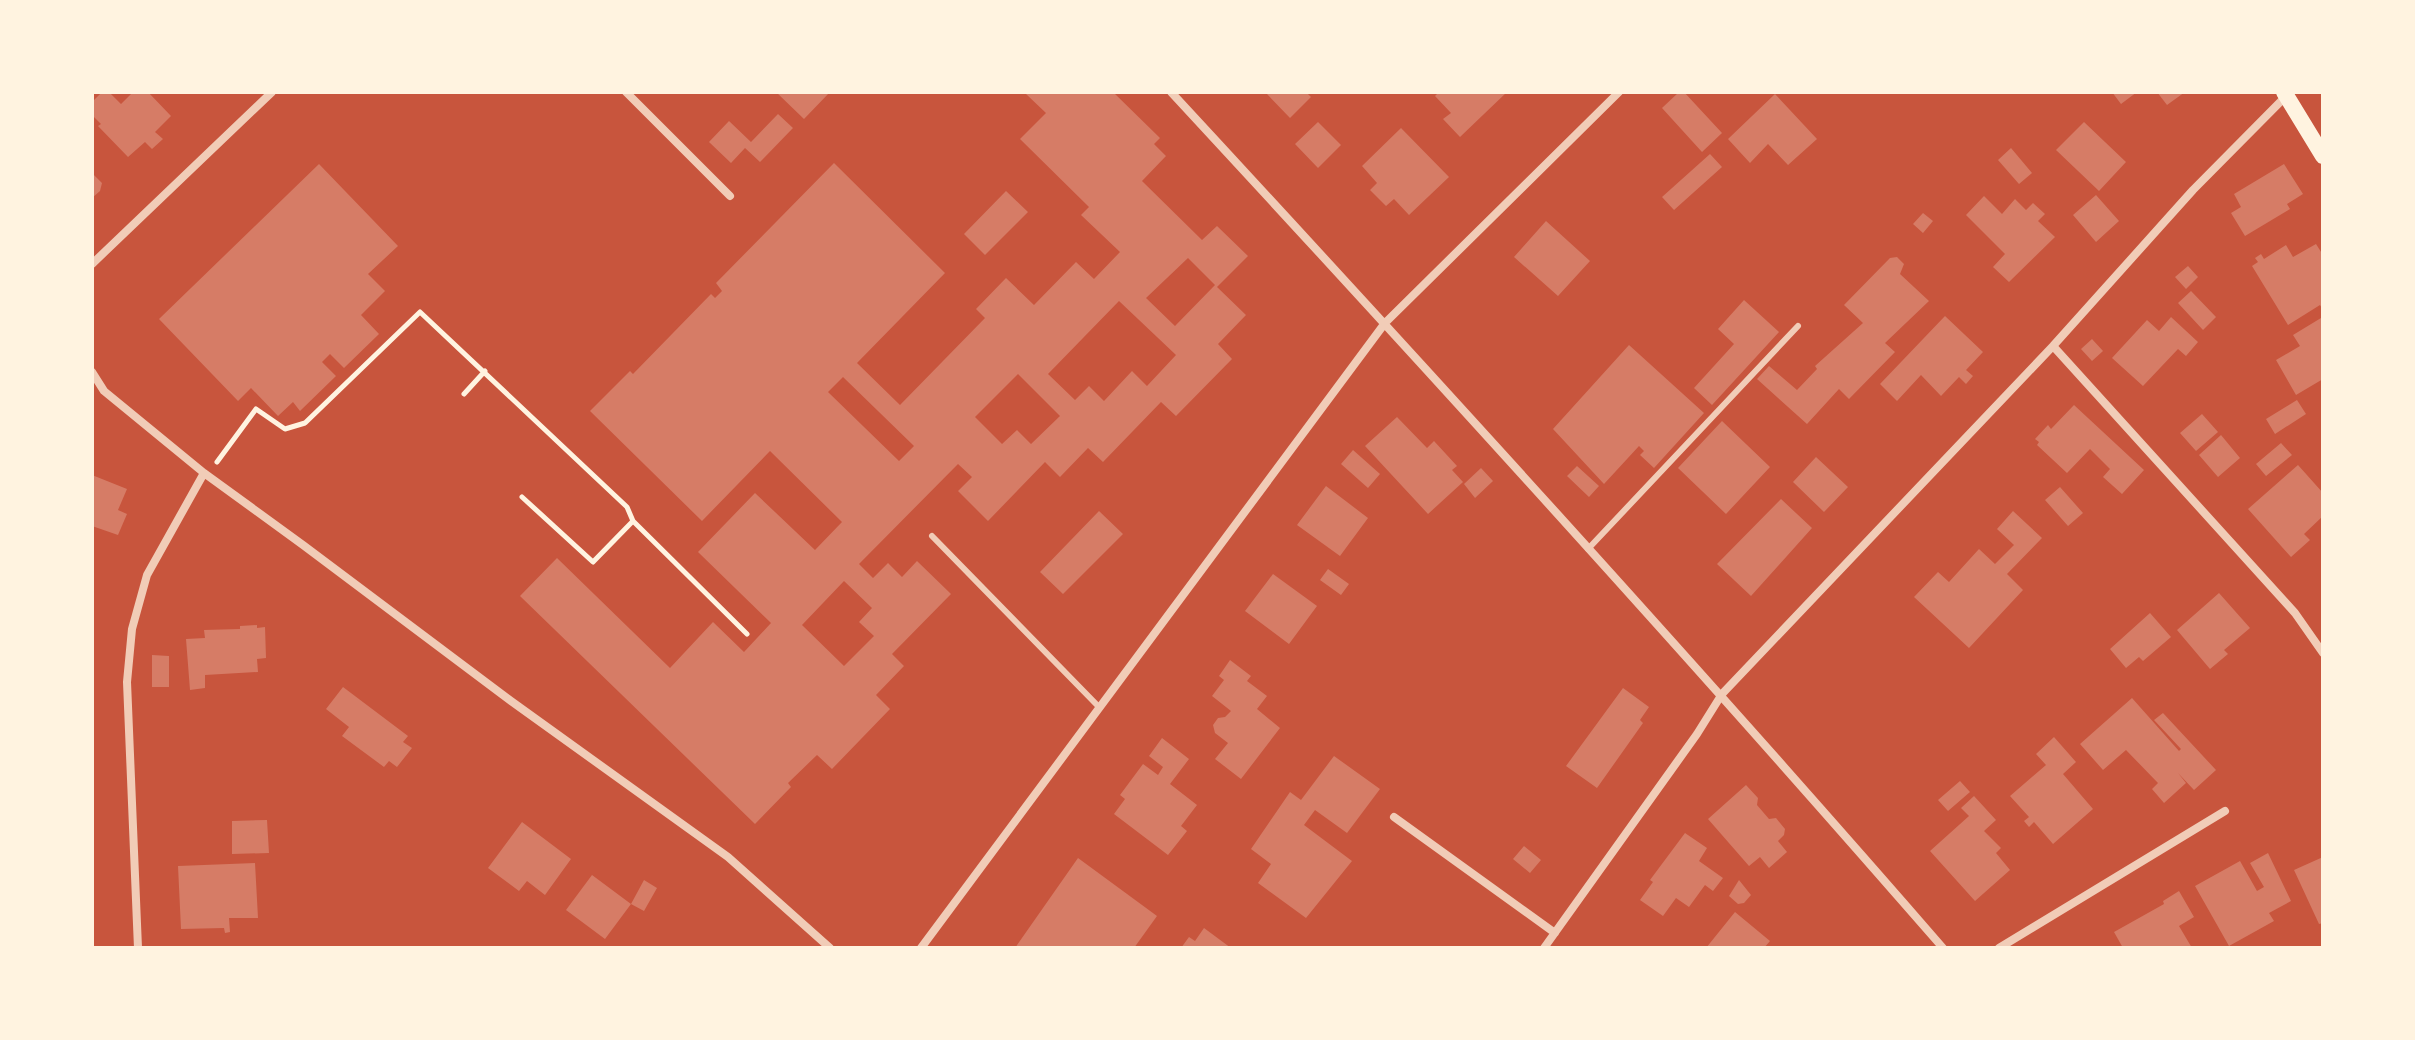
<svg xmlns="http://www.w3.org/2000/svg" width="2415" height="1040" font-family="'IBM Plex Sans',sans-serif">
<rect width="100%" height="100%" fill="#c8553d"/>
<path fill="#d67c66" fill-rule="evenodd" d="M102 92H109L121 104 133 92H148L171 116 155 132 163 139 152 149 145 142 128 157 98 126 101 124 92 115V102Z
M776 92H830L804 119Z
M1027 92H1113L1160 138 1154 144 1166 156 1142 181 1202 240 1217 226 1248 256 1217 287 1246 315 1218 344 1232 359 1176 416 1161 402 1103 462 1088 448 1060 477 1045 462 988 521 958 491 972 477 958 464 859 564 873 578 888 563 902 577 917 561 951 594 892 654 904 666 876 695 890 709 832 769 817 755 788 783 791 787 755 824 520 596 557 558 670 668 713 622 744 652 771 623 698 552 755 493 815 550 842 522 770 451 702 521 590 411 630 371 633 374 711 294 715 298 722 291 716 283 834 163 945 273 857 363 900 405 985 318 976 309 1006 278 1034 305 1076 262 1094 279 1120 252 1081 215 1089 207 1020 139 1046 113 1026 94ZM1188 258 1215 285 1175 326 1146 298ZM1119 301 1176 355 1147 386 1132 371 1104 401 1089 386 1075 400 1048 374ZM1018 374 1060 416 1031 444 1017 430 1002 444 975 417ZM843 377 914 446 899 461 828 392ZM844 581 872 608 859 622 874 636 844 666 802 625Z
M1269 92H1306L1311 97 1290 118 1267 94Z
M1439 92H1507L1460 137 1443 119 1451 113 1435 96Z
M1679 92H1684L1722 133 1702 152 1662 108Z
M2112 92H2137L2121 104Z
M2157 92H2185L2167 105Z
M1775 94 1817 139 1788 165 1768 144 1750 163 1728 139Z
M778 114 793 128 760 162 745 148 731 163 709 142 729 121 751 142Z
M1318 122 1341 145 1318 168 1295 144Z
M2084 122 2126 162 2099 191 2056 150Z
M1401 128 1449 177 1409 215 1394 199 1386 206 1370 190 1377 183 1362 166Z
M2011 148 2032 173 2019 184 1998 160Z
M1710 154 1722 167 1674 210 1662 197Z
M319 164 398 246 368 274 385 291 361 315 379 334 344 368 330 354 322 362 336 376 300 411 293 402 278 416 251 388 238 401 159 319Z
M2284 164 2303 194 2287 204 2290 209 2245 236 2231 213 2241 207 2234 194Z
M92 173 102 183 100 191 92 198Z
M1006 191 1028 212 985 255 964 234Z
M2096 195 2119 221 2096 242 2073 215Z
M1984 196 2002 214 2015 199 2026 210 2033 203 2045 214 2038 221 2055 237 2009 282 1993 267 2005 254 1966 215Z
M1923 213 1933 221 1923 233 1913 224Z
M1546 221 1590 261 1558 296 1514 257Z
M2316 244 2323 255V310L2320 305 2288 325 2252 266 2258 262 2255 258 2261 254 2264 259 2286 245 2293 257Z
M1897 257 1904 264 1900 274 1929 301 1885 343 1895 352 1849 399 1839 389 1807 424 1757 379 1769 366 1797 390 1817 369 1815 366 1863 323 1844 305 1890 258Z
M2188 266 2198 277 2186 289 2175 277Z
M2191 291 2216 317 2203 330 2178 303Z
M1744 300 1779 332 1712 405 1694 388 1734 344 1718 329Z
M1945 316 1983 352 1966 370 1973 376 1966 384 1959 377 1941 396 1921 375 1897 401 1880 384Z
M2171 317 2198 342 2186 356 2178 349 2143 386 2112 358 2147 320 2159 331Z
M2321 318 2323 379 2296 395 2276 360 2300 346 2293 335Z
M2092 339 2103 351 2092 361 2081 349Z
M1629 345 1704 413 1654 468 1640 455 1644 451 1639 446 1604 484 1553 429Z
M2297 400 2306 414 2275 434 2266 419Z
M2074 405 2144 470 2122 494 2103 477 2110 469 2090 449 2067 473 2037 445 2039 442 2035 439 2048 425 2051 429Z
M2202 414 2218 432 2196 451 2180 433Z
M1397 417 1427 448 1434 441 1457 466 1452 470 1463 482 1428 514 1365 446Z
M1722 421 1770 467 1726 514 1678 468Z
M2221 435 2240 458 2218 477 2199 455Z
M2281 443 2292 455 2266 476 2256 464Z
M1353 450 1380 474 1368 488 1341 464Z
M1816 457 1848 487 1824 512 1793 482Z
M2298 465 2323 493V516L2304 534 2310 540 2291 557 2248 509Z
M1577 466 1599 486 1589 497 1567 476Z
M1481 468 1493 481 1475 498 1464 484Z
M92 475 127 489 118 510 127 514 118 535 92 526Z
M1326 486 1368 518 1340 556 1297 525Z
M2060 487 2083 513 2068 526 2045 500Z
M1781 499 1812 528 1751 596 1717 564Z
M1099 511 1123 534 1063 594 1040 572Z
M2013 511 2042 538 2007 574 2023 590 1969 648 1914 597 1938 572 1949 582 1979 549 1995 564 2014 545 1997 529Z
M1328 569 1349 584 1341 595 1320 580Z
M1273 574 1317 606 1289 644 1245 611Z
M2219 593 2250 628 2224 650 2228 654 2210 669 2177 630Z
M2150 613 2171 637 2143 661 2139 657 2126 668 2110 649Z
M257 625V628L265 627 266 658 257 659 258 672 205 675V688L190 690 186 639 205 638 204 630 240 629V626Z
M152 655 169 656V687H152Z
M1230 660 1251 676 1247 681 1267 696 1257 709 1280 728 1241 779 1215 759 1228 743 1215 733 1213 725 1218 718 1225 717 1231 711 1212 696 1224 680 1219 676Z
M343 687 408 736 403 742 412 748 397 767 389 761 384 767 342 736 349 727 326 709Z
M1623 688 1649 707 1640 720 1643 723 1597 788 1566 766Z
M2132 698 2179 751 2181 749 2154 720 2163 713 2216 770 2194 790 2178 773 2186 783 2164 803 2152 789 2158 783 2126 750 2103 770 2080 744Z
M2054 737 2076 762 2063 774 2093 809 2053 844 2034 822 2029 827 2024 821 2029 817 2010 796 2046 765 2036 754Z
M1162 738 1189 759 1170 784 1197 805 1181 826 1187 831 1168 855 1114 814 1125 799 1120 795 1143 764 1158 775 1163 767 1149 756Z
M1334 756 1380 789 1347 833 1315 810 1304 825 1352 861 1306 918 1258 883 1271 864 1251 849 1290 792 1301 800Z
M1960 781 1970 792 1948 811 1938 800Z
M1746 785 1758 798 1757 805 1769 819 1776 818 1785 829 1784 835 1778 841 1787 852 1769 868 1760 857 1749 866 1708 819Z
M1974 796 1996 820 1984 831 2001 848 1996 853 2010 870 1975 901 1930 851 1969 816 1961 808Z
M267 820 269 853 232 854V821Z
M522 822 571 859 545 895 527 881 519 891 488 868Z
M1685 833 1707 848 1699 861 1723 878 1713 891 1705 885 1689 907 1676 898 1663 916 1640 900 1653 882 1650 880Z
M1524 846 1541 860 1530 873 1513 859Z
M2268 853 2291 901 2269 913 2274 921 2229 946 2195 886 2240 861 2257 891 2264 887 2250 863Z
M2323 857V923L2319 924 2294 870Z
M1078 858 1157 916 1134 948H1015Z
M255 863 258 918H229L230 932 225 933 224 928 181 929 178 866Z
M592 875 631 904 644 880 657 888 644 911 631 904 605 939 566 910Z
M1739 880 1751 895 1744 903 1738 904 1729 896Z
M2179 891 2194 917 2179 926 2192 948H2123L2114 932 2164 904 2163 901Z
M1735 912 1770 941 1764 948H1706Z
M1204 928 1231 948H1181L1189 937 1195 941Z"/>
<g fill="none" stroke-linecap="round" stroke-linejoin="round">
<path stroke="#fff3e0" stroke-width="5" d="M464 394 485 371
M217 462 256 409 285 429 305 423 420 312 627 507 633 521 747 634
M522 497 593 562 633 521"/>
<path stroke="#f1ccb7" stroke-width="6" d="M932 536 1099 707
M1588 549 1798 326"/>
<path stroke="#f1ccb7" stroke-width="8" d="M626 92 730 196
M1171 92C1432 374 1691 658 1943 948
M92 264 272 92
M2053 346 2295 613 2323 653
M92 372 104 391 204 473 303 545 511 701 728 857 830 948
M1394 817 1555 933
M138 948 127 682 132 629 147 575 204 473
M921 948 1385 323 1619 92
M1544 948 1697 734 1722 694 2053 346 2193 190 2286 96
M1999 948 2225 811"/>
<path stroke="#fff3e0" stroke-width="16" d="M2284 92 2323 156"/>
</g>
<rect width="2415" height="1040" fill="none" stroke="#fff3e0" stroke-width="188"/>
</svg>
